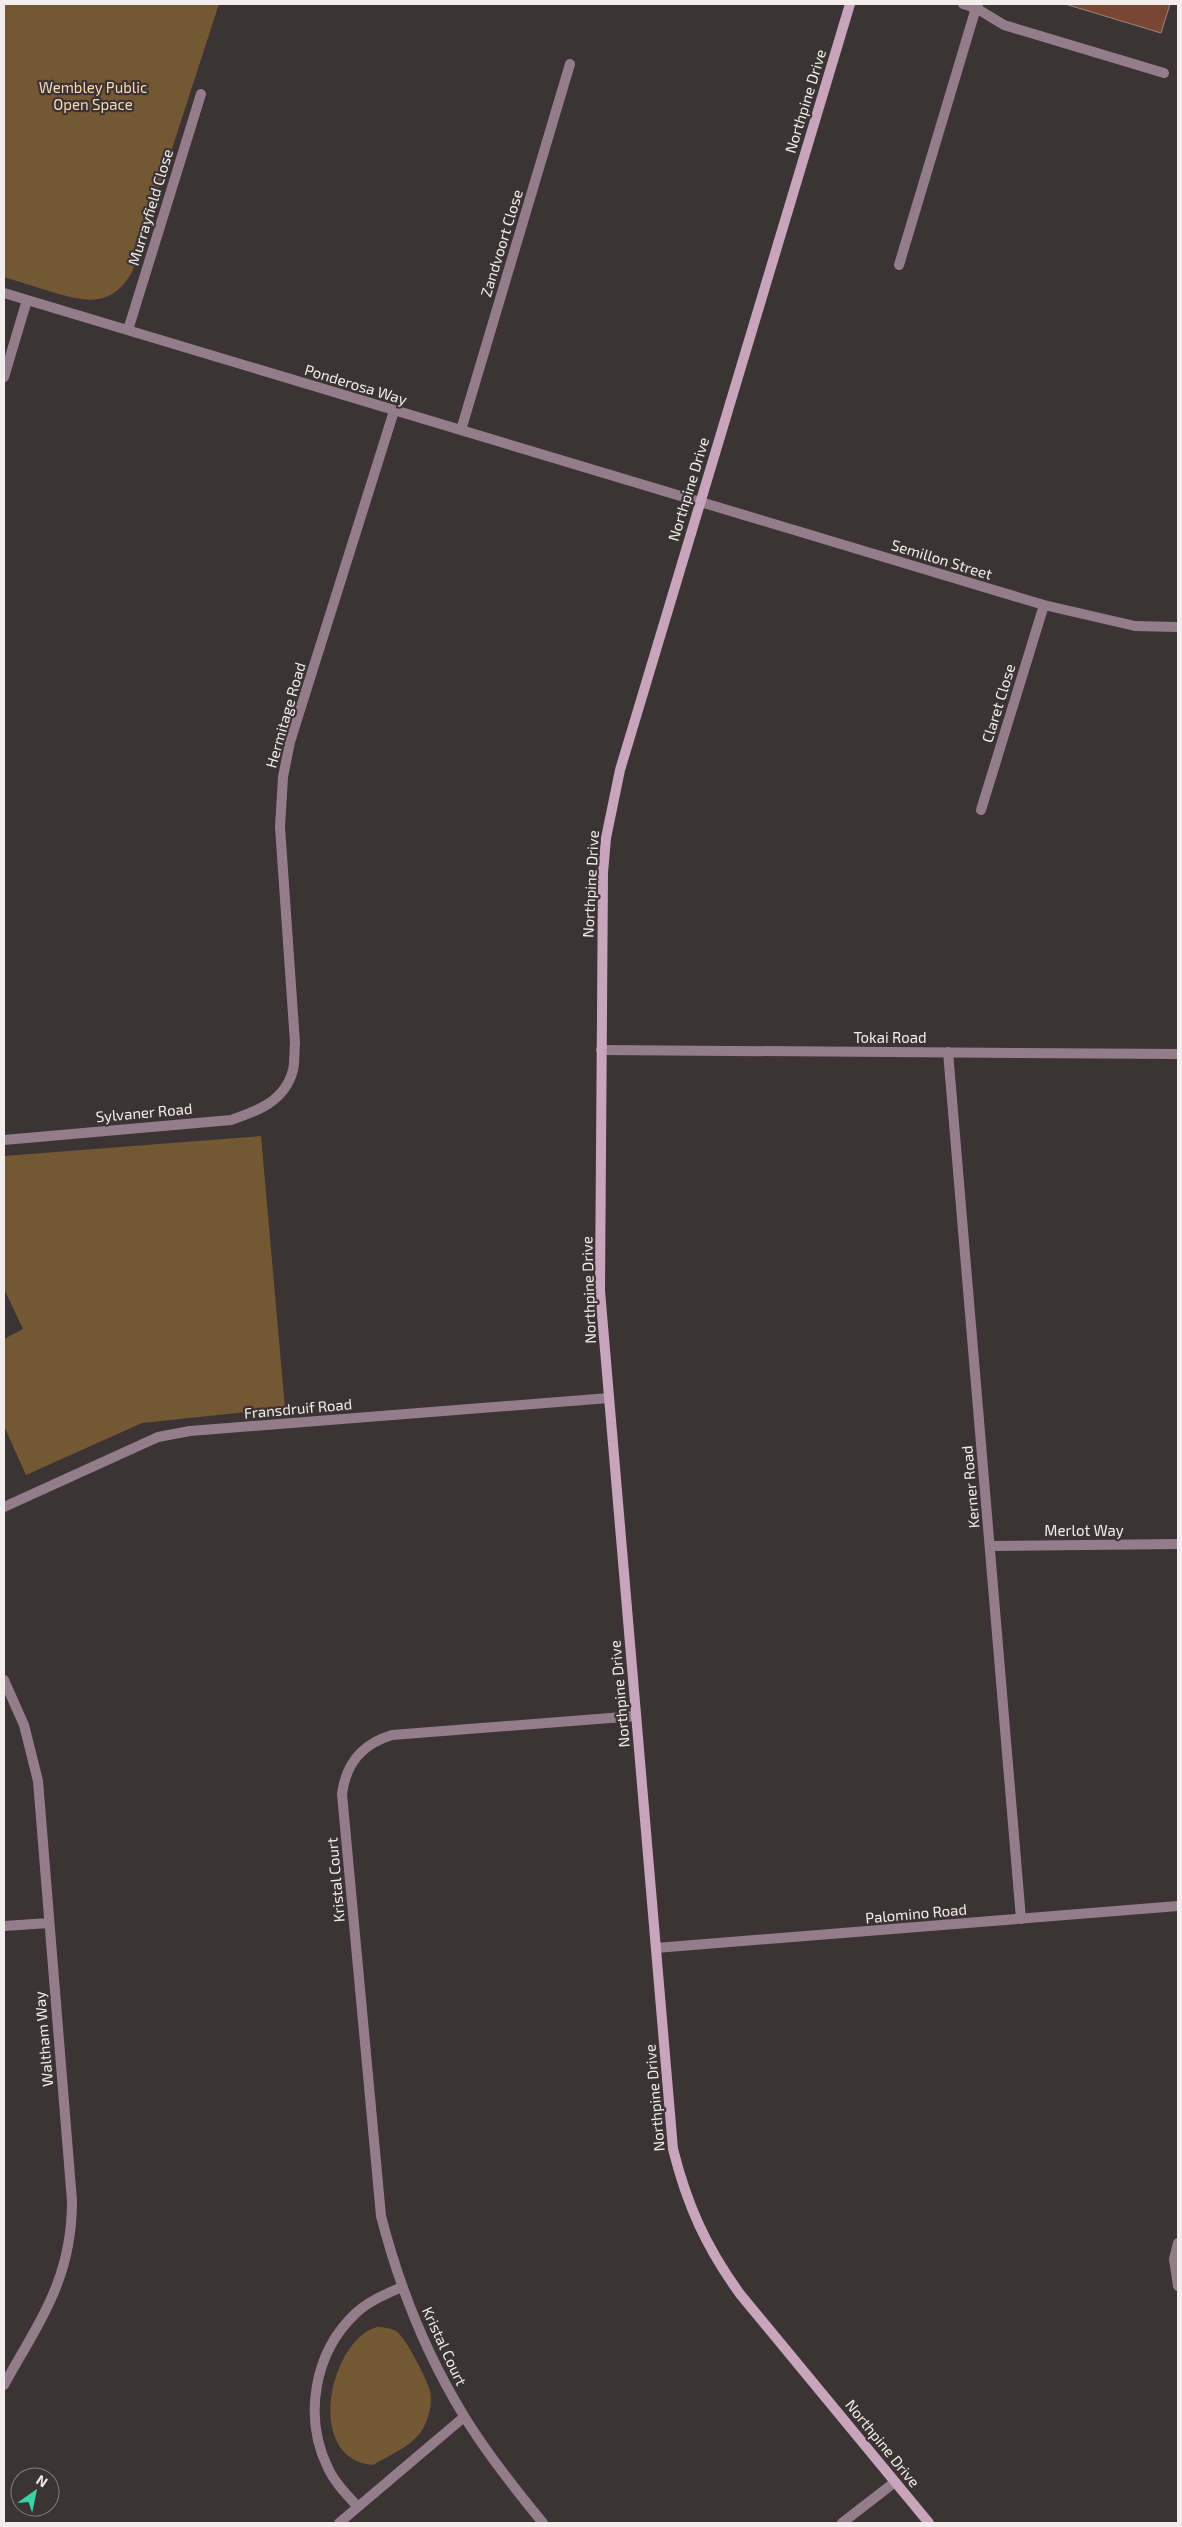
<svg xmlns="http://www.w3.org/2000/svg" width="1182" height="2527" font-family="'Exo 2',sans-serif">
<rect width="100%" height="100%" fill="#3c3334"/>
<path fill="#735833" d="M4 4H219L132 272C111 308 86 302 52 292 36 287 20 282 4 277Z
M261 1136 285 1408 142 1423 26 1475 4 1426V1339L23 1329 4 1289V1156Z
M377 2327C384 2327 390 2328 396 2331 406 2338 427 2379 430 2391 433 2405 428 2421 421 2432 410 2447 388 2456 373 2465 303 2459 330 2339 377 2327Z"/>
<path fill="#784632" stroke="#938985" d="M1065 4H1170L1161 33Z"/>
<g fill="none" stroke-linecap="round" stroke-linejoin="round">
<path stroke="#947d8b" stroke-width="10" d="M963 4 976 8 978 4
M899 265 976 8 1004 25 1164 73"/>
<path stroke="#947d8b" stroke-width="10" d="M4 293 1044 605 1135 626 1178 627
M128 330 201 94
M4 377 27 300
M461 430 570 64
M981 810 1044 605
M601 1050 1178 1054
M948 1052 1021 1919
M4 1140 231 1120C258 1111 285 1101 293 1070 295 1062 294 1052 295 1043L280 827 283 777 290 742 394 411
M4 1507 158 1437 190 1431 609 1398
M990 1546 1178 1544
M4 1680 24 1725 38 1781 72 2201C72 2279 40 2320 4 2385
M4 1926 49 1923
M656 1948 1178 1906
M1178 2243 1174 2259 1178 2286
M358 2507C347 2495 335 2483 328 2468 303 2417 314 2352 356 2313 369 2301 386 2294 402 2287
M339 2523 464 2417
M543 2523C515 2489 487 2454 464 2416 426 2354 399 2286 381 2216L342 1794C346 1763 362 1744 392 1735L636 1716
M842 2523 895 2482"/>
<path stroke="#c9a5bb" stroke-width="10" d="M850 4 620 770 606 838 603 873 600 1291 673 2149C687 2205 706 2247 740 2294L929 2523"/>
</g>
<g text-anchor="middle" dominant-baseline="central" stroke-width="4.5" stroke-linejoin="round" paint-order="stroke">
<g font-size="15" fill="#f8d9b0" stroke="#3c3334">
<text x="93" y="87">Wembley Public<tspan x="93" dy="17">Open Space</tspan></text>
</g>
<g font-size="15" fill="#f3eded" stroke="#3c3334">
<text transform="translate(805 101) rotate(-73)">Northpine Drive</text>
<text transform="translate(150 207) rotate(-73)">Murrayfield Close</text>
<text transform="translate(501 243) rotate(-73)">Zandvoort Close</text>
<text transform="translate(356 384) rotate(17)">Ponderosa Way</text>
<text transform="translate(688 489) rotate(-73)">Northpine Drive</text>
<text transform="translate(942 559) rotate(17)">Semillon Street</text>
<text transform="translate(998 703) rotate(-73)">Claret Close</text>
<text transform="translate(285 715) rotate(-74)">Hermitage Road</text>
<text transform="translate(590 884) rotate(-87)">Northpine Drive</text>
<text x="890" y="1037">Tokai Road</text>
<text transform="translate(144 1112) rotate(-5)">Sylvaner Road</text>
<text transform="translate(588 1290) rotate(-92)">Northpine Drive</text>
<text transform="translate(298 1408) rotate(-5)">Fransdruif Road</text>
<text transform="translate(970 1487) rotate(-95)">Kerner Road</text>
<text x="1084" y="1530">Merlot Way</text>
<text transform="translate(619 1694) rotate(-95)">Northpine Drive</text>
<text transform="translate(335 1880) rotate(-95)">Kristal Court</text>
<text transform="translate(916 1913) rotate(-5)">Palomino Road</text>
<text transform="translate(43 2039) rotate(-95)">Waltham Way</text>
<text transform="translate(654 2098) rotate(-95)">Northpine Drive</text>
<text transform="translate(445 2346) rotate(65)">Kristal Court</text>
<text transform="translate(883 2443) rotate(51)">Northpine Drive</text>
</g>
</g>
<rect width="1182" height="2527" fill="none" stroke="#f3eded" stroke-width="10"/>
<g transform="translate(35 2492) rotate(33)"><circle r="24" fill="#3c3334" stroke="#857d7e"/>
<path d="M0-4L9 19L0 12L-9 19Z" fill="#39d4a5"/>
<text y="-8" font-size="14" font-weight="bold" text-anchor="middle" fill="#f3eded">N</text>
</g>
</svg>
